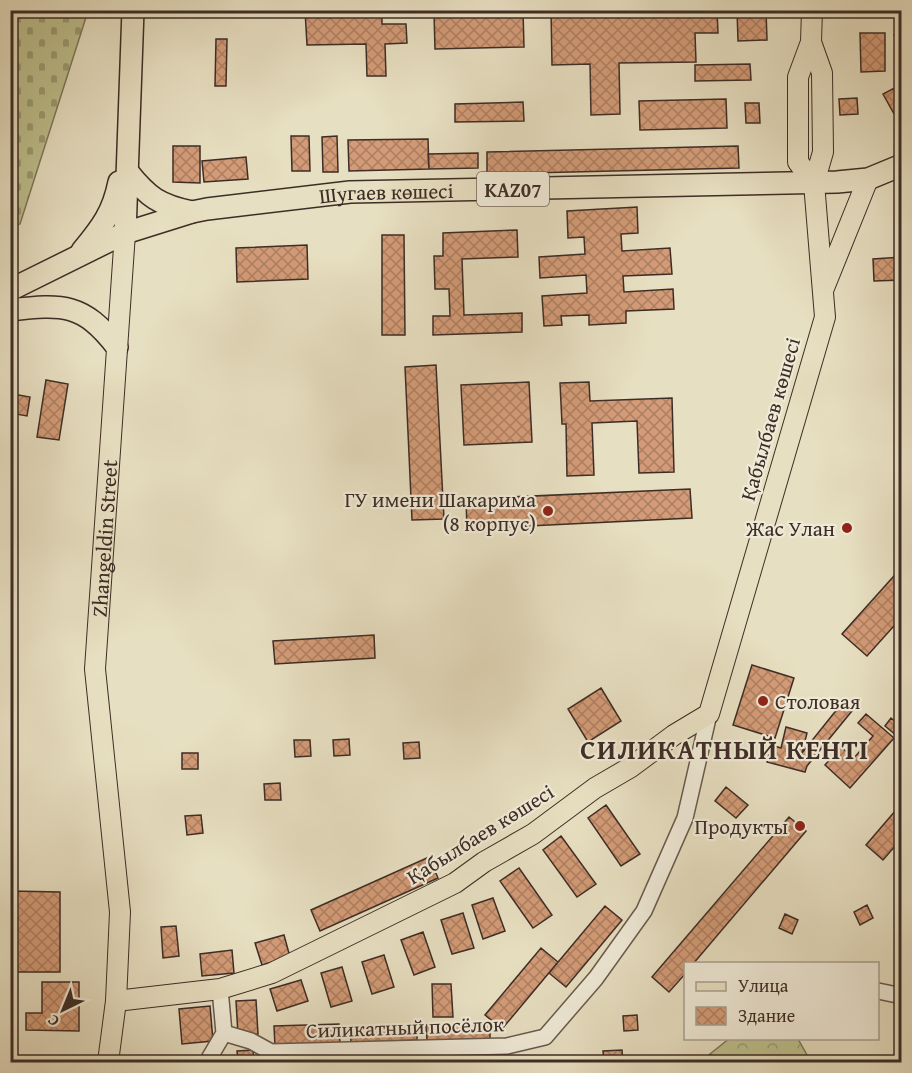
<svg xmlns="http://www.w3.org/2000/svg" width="912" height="1073" font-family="'Gentium Book Plus',serif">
<defs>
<pattern id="forest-crowns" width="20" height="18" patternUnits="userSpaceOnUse" patternTransform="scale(1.5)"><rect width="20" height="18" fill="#bdc08d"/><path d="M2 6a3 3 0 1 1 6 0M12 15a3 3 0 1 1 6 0" fill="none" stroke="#9b9c73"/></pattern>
<pattern id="cemetery-stones" width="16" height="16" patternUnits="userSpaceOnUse" patternTransform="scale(1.5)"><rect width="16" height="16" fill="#bdc08d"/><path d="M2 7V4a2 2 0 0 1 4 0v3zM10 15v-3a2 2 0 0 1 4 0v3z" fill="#9b9c73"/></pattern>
<pattern id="building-cross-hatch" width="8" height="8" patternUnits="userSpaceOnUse" patternTransform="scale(1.5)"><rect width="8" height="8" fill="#d39b77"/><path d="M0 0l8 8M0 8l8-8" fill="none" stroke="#ad7f61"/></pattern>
</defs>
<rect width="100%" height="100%" fill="#e7dfc1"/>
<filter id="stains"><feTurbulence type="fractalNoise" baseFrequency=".00333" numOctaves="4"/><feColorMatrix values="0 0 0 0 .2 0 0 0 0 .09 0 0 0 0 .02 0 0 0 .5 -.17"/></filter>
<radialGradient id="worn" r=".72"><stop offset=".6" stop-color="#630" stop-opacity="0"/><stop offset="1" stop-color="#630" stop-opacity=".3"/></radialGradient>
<path fill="url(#forest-crowns)" stroke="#7e765a" stroke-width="1.5" d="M730 1038 798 1039 811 1062H700Z"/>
<path fill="url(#cemetery-stones)" stroke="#7e765a" stroke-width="1.5" d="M11 10 88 11 20 224 11 227Z"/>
<path fill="url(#building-cross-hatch)" stroke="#3e2d26" stroke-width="1.5" d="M305 10H382V24H406L407 43 385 44 386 76H367L366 44 307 45Z
M551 10H717L718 33H695L696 62 619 63 620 114 591 115 590 64 552 65Z
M737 10H766L767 40 738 41Z
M523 11 524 47 435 49 434 13Z
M902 31V47L894 35Z
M860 33H885V71L861 72Z
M216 39H227L226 86H215Z
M750 64 751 80 695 81V65Z
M902 84V128L883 94Z
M857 98 858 114 840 115 839 99Z
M726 99 727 128 640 130 639 101Z
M523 102 524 121 455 122V104Z
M745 103H759L760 123H746Z
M291 136H309L310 171H292Z
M337 136 338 172H323L322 137Z
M428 139 429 169 349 171 348 140Z
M173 146H200V183L173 182Z
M738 146 739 168 487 174V152Z
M478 153V168L429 169 428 154Z
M246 157 248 179 204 182 202 161Z
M637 207 638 233 621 234 622 251 670 248 672 274 623 276 624 292 673 289 674 309 626 311V323L589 325V315L561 316 562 325 544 326 542 296 587 293 586 275 540 278 539 257 585 254 584 237 568 238 567 211Z
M517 230 518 257 462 259 464 315 522 313V332L433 335V316H450L449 289H435L434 256H443V233Z
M382 235H404L405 335H382Z
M307 245 308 279 237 282 236 248Z
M902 257V280L874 281 873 259Z
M436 365 444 519 412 520 405 367Z
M46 380 68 384 59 440 37 437Z
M529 382 532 442 464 445 461 385Z
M589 382 590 401 672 398 674 472 639 473 637 421 592 423 594 475 567 476 566 424H562L560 383Z
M13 394 30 397 27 416 10 413Z
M690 489 692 518 467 529 466 499Z
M902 567V617L867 656 842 634Z
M374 635 375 658 275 664 273 641Z
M752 665 794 678 775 738 733 725Z
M601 688 621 721 588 742 568 709Z
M846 698 856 706 807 766 805 772 767 762 771 745 781 748 786 727 807 733 802 753Z
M866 714 894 738 850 788 825 765 841 747 854 758 873 736 858 723Z
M891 718 902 727V730L897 736 885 726Z
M349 739 350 755 334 756 333 740Z
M294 740H310L311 756 295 757Z
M419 742 420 758 404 759 403 743Z
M182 753H198V769H182Z
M280 783 281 800H265L264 784Z
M726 787 748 805 736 818 715 801Z
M902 803V838L883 860 866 845Z
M606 805 640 854 621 866 588 818Z
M201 815 203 833 187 835 185 816Z
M789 817 806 831 693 964H686V973L669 992 652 977Z
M561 836 596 884 577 897 543 850Z
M429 857 438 878 320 931 311 910Z
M519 868 552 915 533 928 500 881Z
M10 891 60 892V972H10Z
M493 898 505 931 483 939 472 905Z
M867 905 873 918 860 925 854 912Z
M605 906 622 920 566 987 549 973Z
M463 913 474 948 452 954 441 920Z
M785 914 798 920 792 934 779 928Z
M176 926 179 956 163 958 161 927Z
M423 932 435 967 414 975 401 940Z
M284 935 290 957 262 965 255 943Z
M541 948 558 962 502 1029 485 1015Z
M232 950 234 973 202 976 200 954Z
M384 955 394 987 372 994 362 962Z
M342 967 352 1001 331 1007 321 973Z
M301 980 308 1001 277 1011 270 989Z
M42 982H79V1031L26 1030V1013H42Z
M432 984H451L453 1017H433Z
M256 1000 258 1034 238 1035 236 1001Z
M210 1006 213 1041 182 1044 179 1009Z
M898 1007H902V1023L895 1021Z
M637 1015 638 1030 624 1031 623 1016Z
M490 1023V1039L427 1041 426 1025Z
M339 1024 340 1044 275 1046 274 1026Z
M417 1025V1040L351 1043 350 1027Z
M253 1050 254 1062H238L237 1051Z
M622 1050 623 1062H604L603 1051Z
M711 1055 727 1061 726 1062H709Z"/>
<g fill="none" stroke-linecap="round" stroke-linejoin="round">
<defs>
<path id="minor" d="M878 991 902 996
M224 1033 251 1041 271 1052 507 1046 545 1037 596 978 644 911 685 818 709 714
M207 1062 224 1033 220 989"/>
<g id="major">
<path d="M811 42 798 77V162L814 183"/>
<path d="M824 288 868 179"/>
<path d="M116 1001 220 989 272 973 455 883 484 862 533 834 595 788 631 767 674 735 709 714 825 317 814 183 823 152 822 73 811 42 812 10"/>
<path id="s1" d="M108 1062 116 1001 120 912 95 669 125 233"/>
</g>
<g id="highway">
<path d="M128 172C148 197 159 205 192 212"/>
<path d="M125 233 133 10"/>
<path d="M82 251C102 227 113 212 119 182"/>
<path id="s2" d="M10 290 125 233 192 212 207 209 350 192 837 182 868 179 902 165"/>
<path d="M10 310C63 304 83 303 117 347"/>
</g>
</defs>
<use href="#minor" stroke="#685a4d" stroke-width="18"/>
<use href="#major" stroke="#3e2d26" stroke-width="22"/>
<use href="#highway" stroke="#3e2d26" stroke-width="24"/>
<use href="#minor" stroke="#efead7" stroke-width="15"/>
<use href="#major" stroke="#e7dfc1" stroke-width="20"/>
<use href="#highway" stroke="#e7dfc1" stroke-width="21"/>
</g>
<g fill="#8f2418" stroke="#efead7" stroke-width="2">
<circle cx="548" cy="511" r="6"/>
<circle cx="847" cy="528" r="6"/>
<circle cx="763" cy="701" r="6"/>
<circle cx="800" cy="826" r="6"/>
</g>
<g text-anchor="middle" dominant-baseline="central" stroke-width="4.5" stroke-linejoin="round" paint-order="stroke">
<rect fill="#efead7" stroke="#73665b" stroke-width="1.5" x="477" y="172" width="72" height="34" rx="4.5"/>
<g font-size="20" font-weight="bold" fill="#3e2d26">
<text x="513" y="189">KAZ07</text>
</g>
<g font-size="21" fill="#3e2d26" stroke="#efead7">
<text stroke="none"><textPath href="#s2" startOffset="394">Шугаев көшесі</textPath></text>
<text transform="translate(770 419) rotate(-74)">Қабылбаев көшесі</text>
<text stroke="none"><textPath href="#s1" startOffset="526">Zhangeldin Street</textPath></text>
<text transform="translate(480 834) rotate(-32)">Қабылбаев көшесі</text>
<text transform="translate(405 1027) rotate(-2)">Силикатный посёлок</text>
</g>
<g font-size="21" fill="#3e2d26" stroke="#efead7" text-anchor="end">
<text x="536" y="499">ГУ имени Шакарима<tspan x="536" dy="24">(8 корпус)</tspan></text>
<text x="835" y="528">Жас Улан</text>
<text x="775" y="701" text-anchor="start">Столовая</text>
<text x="788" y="826">Продукты</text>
</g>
<g font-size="27" font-weight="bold" letter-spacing="1.5" fill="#3e2d26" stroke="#efead7">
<text x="725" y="749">СИЛИКАТНЫЙ КЕНТІ</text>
</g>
</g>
<rect width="912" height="1073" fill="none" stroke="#e7dfc1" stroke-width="36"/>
<rect x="12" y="12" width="888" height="1049" fill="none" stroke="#3e2d26" stroke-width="3"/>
<rect x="18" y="18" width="876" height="1037" fill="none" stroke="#3e2d26" stroke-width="1.5"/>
<rect x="684" y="962" width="195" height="78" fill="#efead7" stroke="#a89e90" stroke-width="1.5"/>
<rect x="696" y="982" width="30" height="9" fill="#e7dfc1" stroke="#a89e90" stroke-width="1.5"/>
<text x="738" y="992" font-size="18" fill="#3e2d26">Улица</text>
<rect x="696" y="1007" width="30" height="18" fill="url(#building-cross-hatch)" stroke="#a89e90" stroke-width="1.5"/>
<text x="738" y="1022" font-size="18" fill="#3e2d26">Здание</text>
<g transform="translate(63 1010) rotate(223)" stroke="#efead7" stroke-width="4.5" paint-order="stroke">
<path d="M0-4.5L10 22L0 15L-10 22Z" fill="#3e2d26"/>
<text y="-9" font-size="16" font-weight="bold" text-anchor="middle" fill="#3e2d26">С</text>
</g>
<rect width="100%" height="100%" filter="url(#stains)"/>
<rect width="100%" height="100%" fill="url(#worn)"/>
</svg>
